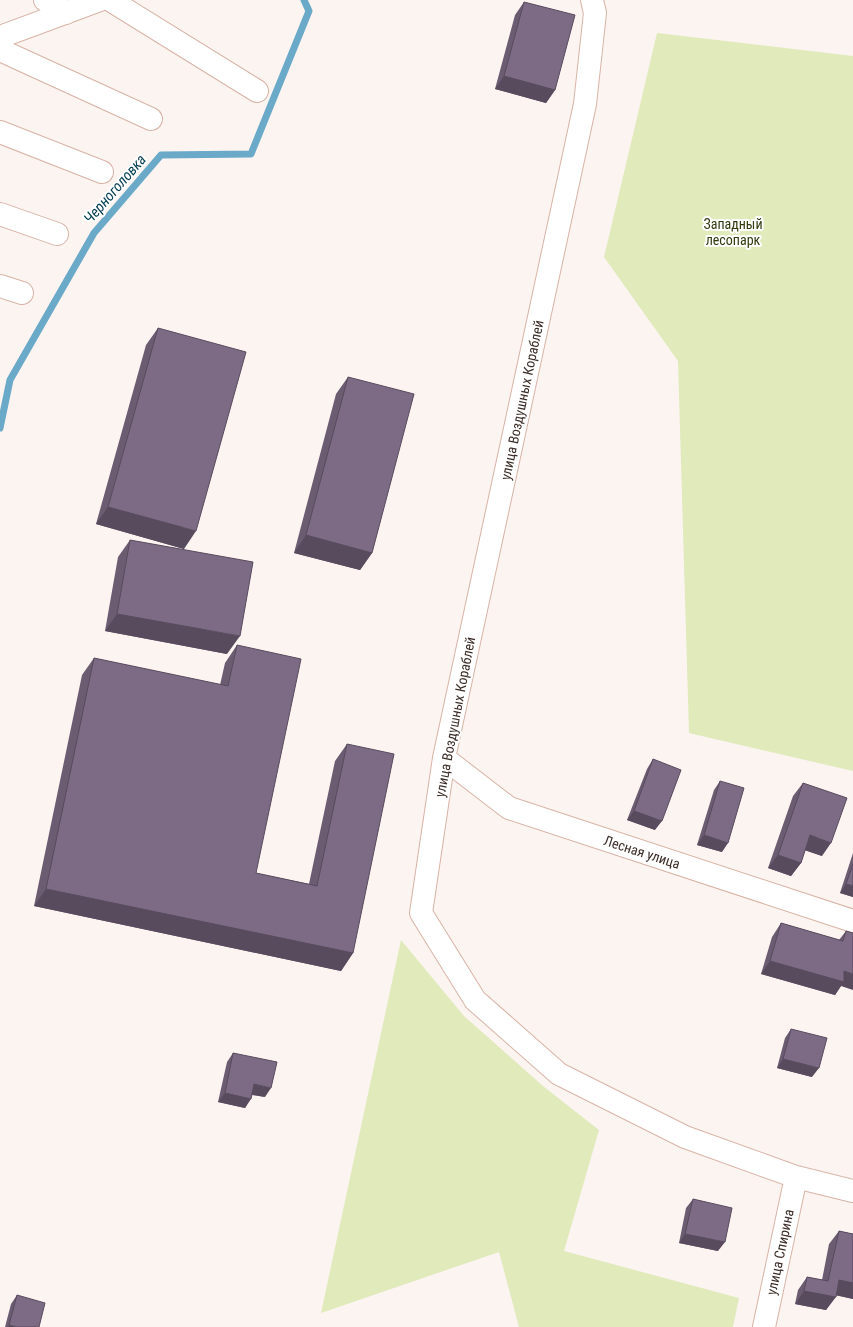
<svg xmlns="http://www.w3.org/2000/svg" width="853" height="1327" font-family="'Roboto Condensed',sans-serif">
<rect width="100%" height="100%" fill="#fcf4f1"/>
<path fill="#e0eabb" d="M657 33 853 56V771L689 733 678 361 604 257Z
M401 940 464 1016 543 1086 599 1130 564 1251 739 1298 733 1327H519L499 1252 321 1313Z"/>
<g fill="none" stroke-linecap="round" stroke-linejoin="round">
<path stroke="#6aa9c7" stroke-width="7" d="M0 428 10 380 94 233 161 155 251 154 309 11 304 0"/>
<defs>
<path id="minor" d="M45 0 66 13
M110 0 257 91
M592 0 595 13 585 104 444 758 421 913 475 1000 559 1074 685 1137 796 1177 853 1191
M0 37 100 0
M0 50 151 119
M0 132 102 172
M0 214 57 234
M0 286 22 293
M444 758 509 808 853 921
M764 1327 796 1177"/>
</defs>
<use href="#minor" stroke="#d8b3a6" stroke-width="24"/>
<use href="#minor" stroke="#fff" stroke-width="22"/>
</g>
<path fill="#6c5c72" d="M524 2 555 90 546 103 495 89 515 15Z
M158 328 184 549 96 524 146 345Z
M348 377 372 553 360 570 294 553 336 394Z
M130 540 227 654 105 631 118 557Z
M237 645 256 873 309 884 335 761 347 744 353 953 341 971 34 906 82 675 94 658 220 685 225 663Z
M653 759 655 830 627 820 647 769Z
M720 781 722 852 697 845 714 790Z
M803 783 822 856 805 850 801 863 791 876 768 868 793 796Z
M853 853V897L840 893Z
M781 923 839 940 846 931 841 986 835 995 761 974 772 937Z
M791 1029 812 1077 777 1068 785 1038Z
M233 1053 265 1097 252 1095 245 1108 218 1102 227 1062Z
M693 1199 718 1251 679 1243 686 1208Z
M839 1231 853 1234V1299L836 1295 826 1310 795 1304 798 1290 807 1277 822 1280 829 1244Z
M17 1295 39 1327H5L11 1304Z"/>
<path fill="#584b5d" d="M504 76 555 90 546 103 495 89Z
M108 507 196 531 184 549 96 524Z
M306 535 372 553 360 570 294 553Z
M117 614 240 636 227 654 105 631Z
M634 811 662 821 655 830 627 820Z
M704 835 728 843 722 852 697 845Z
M810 835 831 843 822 856 801 849Z
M778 855 801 863 791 876 768 868Z
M846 884 853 886V897L840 893Z
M46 889 353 953 341 971 34 906Z
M770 961 844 971 853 974V990L841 986 835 995 761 974Z
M783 1059 819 1068 812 1077 777 1068Z
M254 1084 271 1088 265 1097 248 1094Z
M225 1093 251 1099 245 1108 218 1102Z
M685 1234 725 1242 718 1251 679 1243Z
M839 1280 853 1283V1299L830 1294Z
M804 1291 836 1297 826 1310 795 1304Z
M9 1325 16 1327H8Z"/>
<path fill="#7d6b85" stroke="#584b5d" d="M524 2 575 15 555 90 504 76Z
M158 328 246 352 196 531 108 507Z
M348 377 414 394 372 553 306 535Z
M130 540 253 562 240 636 117 614Z
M237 645 301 659 256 873 317 886 347 744 394 754 353 953 46 889 94 658 228 686Z
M653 759 681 770 662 821 634 811Z
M720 781 744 788 728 843 704 835Z
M803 783 847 798 831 843 810 835 801 863 778 855Z
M853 864V886L846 884Z
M781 923 843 941 846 931 853 933V974L844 971V982L770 961Z
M791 1029 827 1038 819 1068 783 1059Z
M233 1053 277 1062 271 1088 254 1084 251 1099 225 1093Z
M693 1199 732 1208 725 1242 685 1234Z
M839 1231 853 1234V1283L839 1280 836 1297 804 1291 807 1277 828 1281Z
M17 1295 45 1303 39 1327H16L9 1325Z"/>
<g text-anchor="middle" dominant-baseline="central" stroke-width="4" stroke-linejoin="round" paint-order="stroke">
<g font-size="14" fill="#32390d" stroke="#fff">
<text x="733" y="224">Западный<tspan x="733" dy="16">лесопарк</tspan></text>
</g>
<g font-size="14" fill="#3b2d27" stroke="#fff">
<text transform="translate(522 400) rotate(-78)">улица Воздушных Кораблей</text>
<text transform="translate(455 717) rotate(-79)">улица Воздушных Кораблей</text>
<text transform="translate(642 852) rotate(18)">Лесная улица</text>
<text transform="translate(780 1252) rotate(-78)">улица Спирина</text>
</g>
<g font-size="15" font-style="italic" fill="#023c51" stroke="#fff">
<text transform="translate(115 189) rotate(-49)">Черноголовка</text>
</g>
</g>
</svg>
